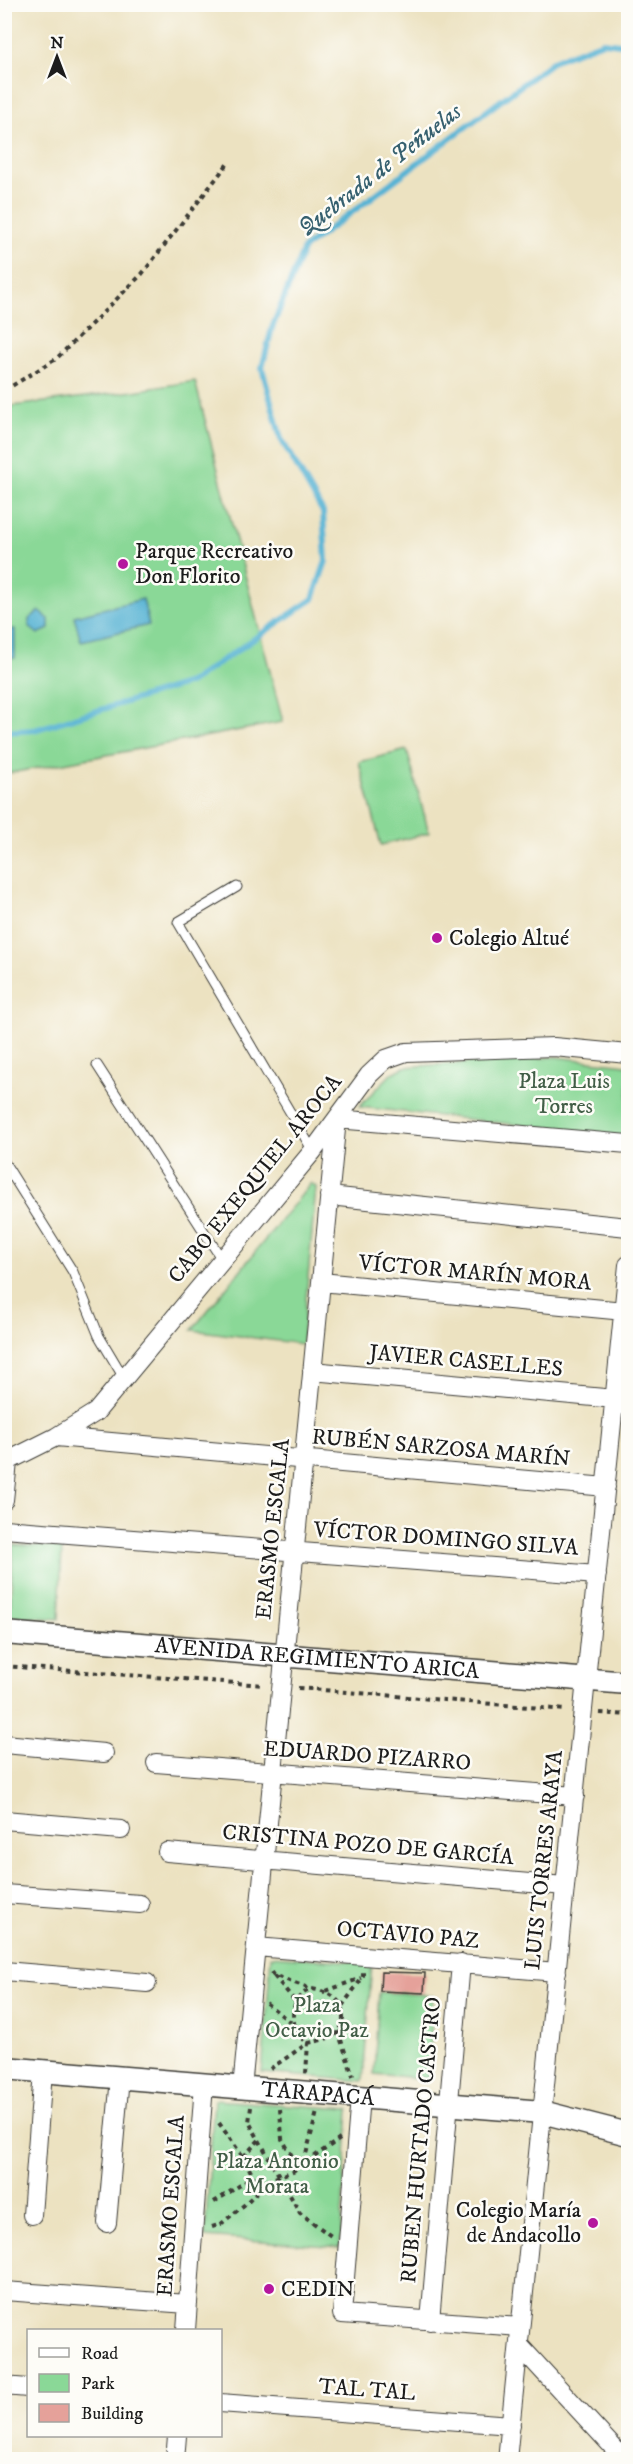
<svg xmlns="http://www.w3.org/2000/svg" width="633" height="2464" font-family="'IM FELL DW Pica',serif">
<rect width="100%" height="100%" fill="#fdfcf7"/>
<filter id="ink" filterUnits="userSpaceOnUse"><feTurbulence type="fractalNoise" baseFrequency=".0167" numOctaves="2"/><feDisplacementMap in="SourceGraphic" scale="12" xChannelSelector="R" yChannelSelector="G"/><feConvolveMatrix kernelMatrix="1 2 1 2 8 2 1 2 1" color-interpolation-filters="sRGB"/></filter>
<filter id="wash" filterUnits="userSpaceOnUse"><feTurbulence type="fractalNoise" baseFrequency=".008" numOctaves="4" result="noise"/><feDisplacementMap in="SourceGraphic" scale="24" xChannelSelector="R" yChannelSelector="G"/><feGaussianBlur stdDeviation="1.35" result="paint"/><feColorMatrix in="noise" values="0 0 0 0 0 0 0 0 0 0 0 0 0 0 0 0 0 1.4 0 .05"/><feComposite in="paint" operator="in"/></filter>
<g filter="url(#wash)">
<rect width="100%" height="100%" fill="#ece2c1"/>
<path fill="#8ad897" stroke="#537a5a" stroke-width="1.5" d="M195 381 283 722 5 774V407L134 391Z
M407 750 429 833 381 845 359 762Z
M556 1057 626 1065 628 1067V1137L359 1107 391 1074 404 1067Z
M311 1183 316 1187 302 1344 192 1330Z
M13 1545 62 1547 59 1619 10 1616Z
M271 1956 372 1963 363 2081 262 2073Z
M379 1992 433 1995 429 2079 374 2074Z
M214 2100 349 2109 340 2247 205 2237Z"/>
<path fill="#56b3d4" stroke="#396878" stroke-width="1.5" d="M143 599 149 625 81 641 74 616Z
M39 611 49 619V629L38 634 29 627V619Z
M15 629V658H5V630Z"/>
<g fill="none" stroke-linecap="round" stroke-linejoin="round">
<path stroke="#56b3d4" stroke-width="6" d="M4 732 34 730 189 683 313 599 326 561 323 512 281 439 262 368 272 328 304 248 555 60 603 42 628 45"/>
</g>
<g id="blocks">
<path fill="#e5a19a" d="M381 1972 425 1973 424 1993 380 1991Z"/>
</g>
</g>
<g filter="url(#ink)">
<use href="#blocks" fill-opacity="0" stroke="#3b3a35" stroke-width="1.5"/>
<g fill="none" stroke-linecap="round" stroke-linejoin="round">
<defs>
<path id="service" d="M237 887 178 922 313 1151
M97 1065 221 1258
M4 1162 73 1272 99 1336 124 1378"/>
<path id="minor" d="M329 1196 628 1227
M321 1282 624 1311
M312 1371 615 1399
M56 1437 606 1487
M4 1463 56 1437 96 1412 313 1151 369 1075 386 1059 406 1052 554 1047 628 1054
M4 1500 8 1462
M4 1529 597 1575
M4 1744 104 1753
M156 1763 575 1796
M4 1820 121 1830
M167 1852 565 1886
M4 1894 140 1904
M256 1947 557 1972
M4 1971 147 1983
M242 2088 337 1119 628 1144
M360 2097 342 2314 520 2327
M32 2215 43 2071
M107 2223 120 2077
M4 2291 188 2304
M430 2321 461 1963
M186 2330 204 2084
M519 2345 625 2460
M4 2386 28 2388
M220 2403 511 2425
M175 2460 177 2436
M507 2460 628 1265"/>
<g id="tertiary">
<path id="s1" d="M4 1633 628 1683"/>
<path id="s2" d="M4 2068 542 2112 628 2134"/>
</g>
</defs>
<use href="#service" stroke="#3b3a35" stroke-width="11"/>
<use href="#minor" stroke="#3b3a35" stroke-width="20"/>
<use href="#tertiary" stroke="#3b3a35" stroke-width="25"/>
<path stroke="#3b3a35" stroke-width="4" stroke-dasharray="4.5 4.5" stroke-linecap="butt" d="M4 387H10L56 359 142 274 229 162
M4 1666 264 1685
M298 1688 566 1710
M600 1713 628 1715
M271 1972 273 1975 311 1989
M274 1976 295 2001
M312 1989C330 1992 342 1998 343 2017 343 2022 342 2027 339 2031 331 2039 318 2041 308 2043 288 2030 287 1997 312 1989Z
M326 1991 361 1978
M266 2003 293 2024
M342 2006 363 1977V1971
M338 2031 353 2076
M270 2069 308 2043 306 2074
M251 2107 249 2122 300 2213 331 2236
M280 2109 282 2139 298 2166
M219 2123 243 2157
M259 2140 243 2157 260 2189
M304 2162 317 2112
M214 2202 253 2177
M212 2227 221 2224 244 2205 269 2180 293 2171 340 2139"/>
<use href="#service" stroke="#fff" stroke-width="9"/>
<use href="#minor" stroke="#fff" stroke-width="18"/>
<use href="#tertiary" stroke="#fff" stroke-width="22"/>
</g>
</g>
<g fill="#b5179e" stroke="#fdfcf7" stroke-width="2">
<circle cx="123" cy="564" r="6"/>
<circle cx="437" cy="938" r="6"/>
<circle cx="593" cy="2223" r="6"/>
<circle cx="269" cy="2289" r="6"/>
</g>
<g text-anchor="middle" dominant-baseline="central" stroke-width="5" stroke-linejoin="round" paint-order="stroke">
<g font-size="22" fill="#1c1c1c" stroke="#fdfcf7" text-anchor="start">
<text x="135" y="551">Parque Recreativo<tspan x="135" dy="25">Don Florito</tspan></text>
<text x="449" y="938">Colegio Altué</text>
<text x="581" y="2210" text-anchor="end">Colegio María<tspan x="581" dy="25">de Andacollo</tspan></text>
<text x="281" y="2289">CEDIN</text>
</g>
<g font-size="22" fill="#425e47" stroke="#fdfcf7">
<text x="564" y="1081">Plaza Luis<tspan x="564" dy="25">Torres</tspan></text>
<text x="317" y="2005">Plaza<tspan x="317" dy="25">Octavio Paz</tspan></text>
<text x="277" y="2161">Plaza Antonio<tspan x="277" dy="25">Morata</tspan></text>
</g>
<g font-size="22" fill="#1c1c1c" stroke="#fdfcf7">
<text transform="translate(255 1179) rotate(-51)">CABO EXEQUIEL AROCA</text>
<text transform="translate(475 1273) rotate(5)">VÍCTOR MARÍN MORA</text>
<text transform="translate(466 1361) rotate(5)">JAVIER CASELLES</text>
<text transform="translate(441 1448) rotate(5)">RUBÉN SARZOSA MARÍN</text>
<text transform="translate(273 1529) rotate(-84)">ERASMO ESCALA</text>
<text transform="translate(446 1539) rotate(4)">VÍCTOR DOMINGO SILVA</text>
<text stroke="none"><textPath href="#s1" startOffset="314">AVENIDA REGIMIENTO ARICA</textPath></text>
<text transform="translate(367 1756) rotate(4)">EDUARDO PIZARRO</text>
<text transform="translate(368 1845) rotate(5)">CRISTINA POZO DE GARCÍA</text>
<text transform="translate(544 1860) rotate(-84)">LUIS TORRES ARAYA</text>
<text transform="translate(408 1935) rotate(5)">OCTAVIO PAZ</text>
<text stroke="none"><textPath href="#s2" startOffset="315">TARAPACÁ</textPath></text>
<text transform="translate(421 2140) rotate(-85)">RUBEN HURTADO CASTRO</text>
<text transform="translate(171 2206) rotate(-86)">ERASMO ESCALA</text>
<text transform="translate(367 2390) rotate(4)">TAL TAL</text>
</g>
<g font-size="24" font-style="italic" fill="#36606f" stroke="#fdfcf7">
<text transform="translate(380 170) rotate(-38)">Quebrada de Peñuelas</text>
</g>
</g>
<rect width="633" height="2464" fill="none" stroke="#fdfcf7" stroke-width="24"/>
<rect x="27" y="2329" width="195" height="108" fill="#fdfcf7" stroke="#a3a29f" stroke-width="1.5"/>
<rect x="39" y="2348" width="30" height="9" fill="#ffffff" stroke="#a3a29f" stroke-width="1.5"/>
<text x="81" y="2359" font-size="18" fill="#1c1c1c">Road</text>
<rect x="39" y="2374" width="30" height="18" fill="#8ad897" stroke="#a3a29f" stroke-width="1.5"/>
<text x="81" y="2389" font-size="18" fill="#1c1c1c">Park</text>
<rect x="39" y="2404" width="30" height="18" fill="#e5a19a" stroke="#a3a29f" stroke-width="1.5"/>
<text x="81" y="2419" font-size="18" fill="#1c1c1c">Building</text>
<g transform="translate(57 57)" stroke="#fdfcf7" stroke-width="4.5" paint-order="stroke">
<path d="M0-4.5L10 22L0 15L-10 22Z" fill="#1c1c1c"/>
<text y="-9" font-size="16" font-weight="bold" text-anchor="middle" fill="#1c1c1c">N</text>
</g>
</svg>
